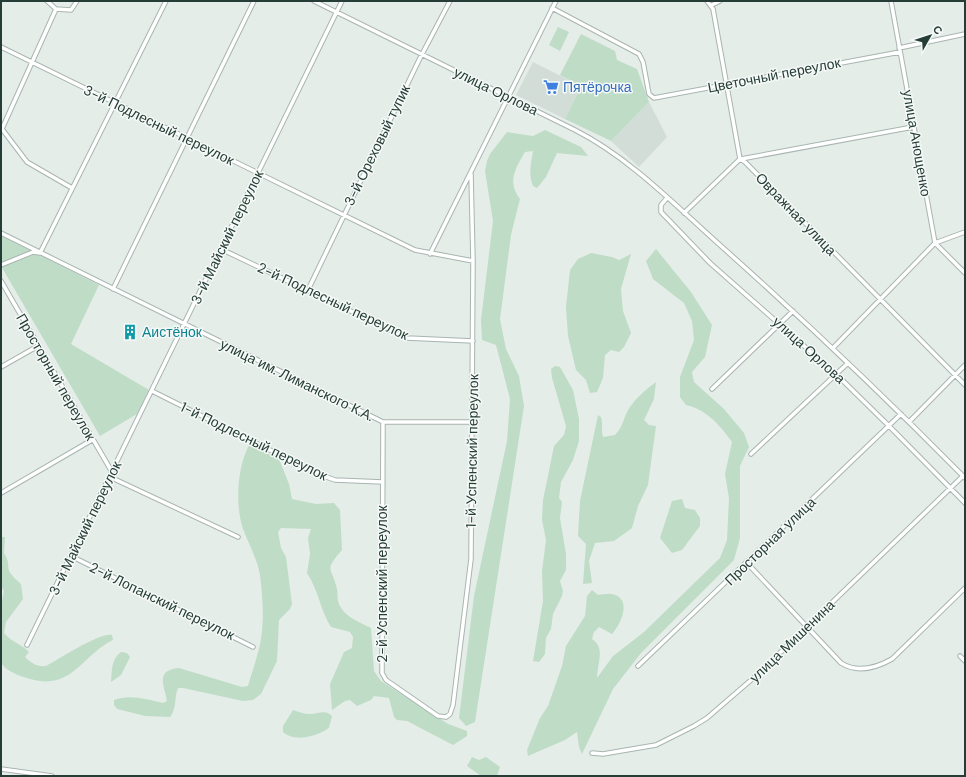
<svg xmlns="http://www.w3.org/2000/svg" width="966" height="777" font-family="'DM Sans',sans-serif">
<rect width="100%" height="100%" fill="#e5ede9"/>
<path fill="#d3ddd8" d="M533 62 581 86 565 119 516 95Z
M649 102 667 137 639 167 611 141Z"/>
<path fill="#bfdcc6" d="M558 27 569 32 560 51 549 45Z
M581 34 615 51 617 60 637 69 649 102 611 141 565 119 581 86 560 75Z
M545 130 581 147 588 156 557 153 546 177 537 188 533 186C528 174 531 164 533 151L525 152C515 169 507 182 520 199L511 235 500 319 506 349 519 376 524 406 475 722 466 726 459 718 474 596 507 441 510 399 496 345 482 340 481 320 493 221 485 171 487 161 490 154 507 132 533 136Z
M1 235 99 285 71 344 149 390 137 414 100 436 1 266Z
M656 249 691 292 712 325 705 357 692 372 694 382 724 409 744 433 749 447 740 466V538L734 560 641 653 613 689 582 754 579 747 577 732 565 740 528 756 527 750 540 718 548 706 562 666 566 646 585 616 587 596 592 590 598 595C605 594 613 592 619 597 630 606 619 626 612 634L599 627 594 632 592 639C606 648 597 664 597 678L613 656 644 632 720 558 727 540 729 498 725 474 732 442C720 425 707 410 686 405L680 397V377L694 340 692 321 684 303 653 279 646 261Z
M591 253 612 257 619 260 631 254 621 289 623 311 631 333 624 347 619 352 611 350 605 355 603 378 597 392 590 393 586 380 576 370 568 336 566 307 570 270 578 259Z
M555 366 560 367 573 390 579 419V441L573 460 561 482 559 498 562 502 560 518 566 554V570L560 581 563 591 562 596 553 614 551 629 546 638 545 654 539 662 533 661 543 601 542 571 546 540 542 520 543 500 554 446 564 435 566 426 552 378 551 369Z
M656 382 654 399 644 420 649 425 656 426 648 485 638 506 632 528 614 541 595 543 589 561 592 583 583 584 586 544 578 536 580 501 598 415 601 417C603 424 601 430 603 437L615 435C622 427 622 424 626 414 632 401 645 390 656 382Z
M249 445 279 459 289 484 292 499 316 504 334 503 340 510 342 550C323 572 332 566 337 589 338 593 337 597 338 601 342 616 359 622 371 628L374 671 381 681 448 724 467 731V736L453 745 407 721 397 720 394 717 389 698 374 696 371 700 357 706 350 700 345 701 332 710 330 684 344 652 352 648 353 637 350 632 331 627C320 610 319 591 307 573L310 554 308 538 311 529 281 528 278 532 281 548 286 557 292 604 290 609 279 620 277 661 261 694 253 700 243 701 183 688H178C174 697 177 709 170 717L145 716 117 709 114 705V700C130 694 146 699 163 703L167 701C164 685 155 670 179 668L242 687 248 686C253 668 261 648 262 630 264 614 262 591 260 575 257 558 249 545 243 529 235 505 237 468 249 445Z
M682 499 685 508 695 510 700 518V526L682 550 672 553 660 538 672 501Z
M1 537H5L4 553C14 569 0 566 21 584L23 599 6 622 4 633C12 643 21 643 29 652L25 657C31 663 37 667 46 666 59 659 100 632 112 635L113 640C82 655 72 691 30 679 19 676 8 672 1 663V606L4 591 1 586Z
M121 652 127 653 130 657 121 675 111 682C112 671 111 659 121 652Z
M293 710C299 712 304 714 310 714 319 714 325 709 332 716L329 728C317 736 295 743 283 732V726Z
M472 757 479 760 486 757 500 767 497 776H481L467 766Z"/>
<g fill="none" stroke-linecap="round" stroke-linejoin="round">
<defs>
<path id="minor" d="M47 1 56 9
M314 1 575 130C630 158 675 205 721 246 805 321 886 398 965 478
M707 1 713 9 740 159
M891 1 935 243 965 273
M712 5 720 1
M552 8 639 54 643 62 649 94 654 98 900 52
M1 47 415 250 473 261
M899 48 965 34
M2 129 27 162 72 188
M1 131 56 9 71 10 77 1
M740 159 745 162 965 385
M741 159 913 127
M667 198 661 205V212L710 263 837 375 889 426 965 503
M684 213 740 159
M1 233 383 422H473
M221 249 407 338 473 341
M430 254 556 1
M1 265 33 252 40 253 166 1
M1 281 112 472
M113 289 254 1
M308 290 420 58 450 1
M833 348 935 243 965 232
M1 367 38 346
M712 389 793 311
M152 391 318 474 335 480 383 482
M383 422 382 673 386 680 438 716 446 717 450 714 453 705 471 559 473 261 471 174
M909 422 965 365
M751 454 848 363
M110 477 238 537
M1 493 92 440
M71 556 253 647
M747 563 841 663C857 673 876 668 892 659L965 588
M27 645 342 1
M960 656 965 661
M638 666 901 414
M592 753 603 754 656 745 694 726 707 718 758 674 963 476
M1 769 52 776"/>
</defs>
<use href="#minor" stroke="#a8b5b0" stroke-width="5.5"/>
<use href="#minor" stroke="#fff" stroke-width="3.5"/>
</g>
<defs>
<symbol id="supermarket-bare" viewBox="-9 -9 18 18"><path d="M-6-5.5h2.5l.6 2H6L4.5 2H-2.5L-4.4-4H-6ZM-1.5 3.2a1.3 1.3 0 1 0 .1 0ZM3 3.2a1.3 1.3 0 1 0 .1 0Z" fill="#3f7fe0" stroke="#f5f9f7" stroke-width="2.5" paint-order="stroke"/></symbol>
<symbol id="building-bare" viewBox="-9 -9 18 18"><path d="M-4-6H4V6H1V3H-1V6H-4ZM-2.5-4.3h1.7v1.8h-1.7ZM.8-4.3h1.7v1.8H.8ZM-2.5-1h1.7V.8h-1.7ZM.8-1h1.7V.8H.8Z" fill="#0f9aa8" stroke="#f5f9f7" stroke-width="2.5" paint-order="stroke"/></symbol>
</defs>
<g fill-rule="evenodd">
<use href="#supermarket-bare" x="540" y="76" width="22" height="22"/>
<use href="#building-bare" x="119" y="321" width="22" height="22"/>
</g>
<g text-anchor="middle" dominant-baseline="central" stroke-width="3" stroke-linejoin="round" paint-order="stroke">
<g font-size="14" fill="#253d36" stroke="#f5f9f7">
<text transform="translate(774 75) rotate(-11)">Цветочный переулок</text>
<text transform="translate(496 91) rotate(26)">улица Орлова</text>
<text transform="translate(159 125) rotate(26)">3-й Подлесный переулок</text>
<text transform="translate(917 143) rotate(80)">улица Анощенко</text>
<text transform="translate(377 145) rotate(-64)">3-й Ореховый тупик</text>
<text transform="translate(796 214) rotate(46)">Овражная улица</text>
<text transform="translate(227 237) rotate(-64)">3-й Майский переулок</text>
<text transform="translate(333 301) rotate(25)">2-й Подлесный переулок</text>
<text transform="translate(809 350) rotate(42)">улица Орлова</text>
<text transform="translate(56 377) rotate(60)">Просторный переулок</text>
<text transform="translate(297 380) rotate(26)">улица им. Лиманского К.А.</text>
<text transform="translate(254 441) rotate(26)">1-й Подлесный переулок</text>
<text transform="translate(472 451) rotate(-89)">1-й Успенский переулок</text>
<text transform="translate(85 528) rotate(-64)">3-й Майский переулок</text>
<text transform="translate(770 541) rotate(-44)">Просторная улица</text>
<text transform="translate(382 584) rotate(-90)">2-й Успенский переулок</text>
<text transform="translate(162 601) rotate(26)">2-й Лопанский переулок</text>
<text transform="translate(792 641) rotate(-44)">улица Мишенина</text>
</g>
<g font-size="14" fill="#366cbe" stroke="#f5f9f7" text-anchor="start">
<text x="563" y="87">Пятёрочка</text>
</g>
<g font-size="14" fill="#0d838f" stroke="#f5f9f7" text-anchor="start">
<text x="142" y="332">Аистёнок</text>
</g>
</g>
<rect width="966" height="777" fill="none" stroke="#253d36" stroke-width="4"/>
<g transform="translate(930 36) rotate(51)" stroke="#f5f9f7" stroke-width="3" paint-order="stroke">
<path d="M0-3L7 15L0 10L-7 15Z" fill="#253d36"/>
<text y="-6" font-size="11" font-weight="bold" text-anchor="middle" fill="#253d36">С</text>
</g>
</svg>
